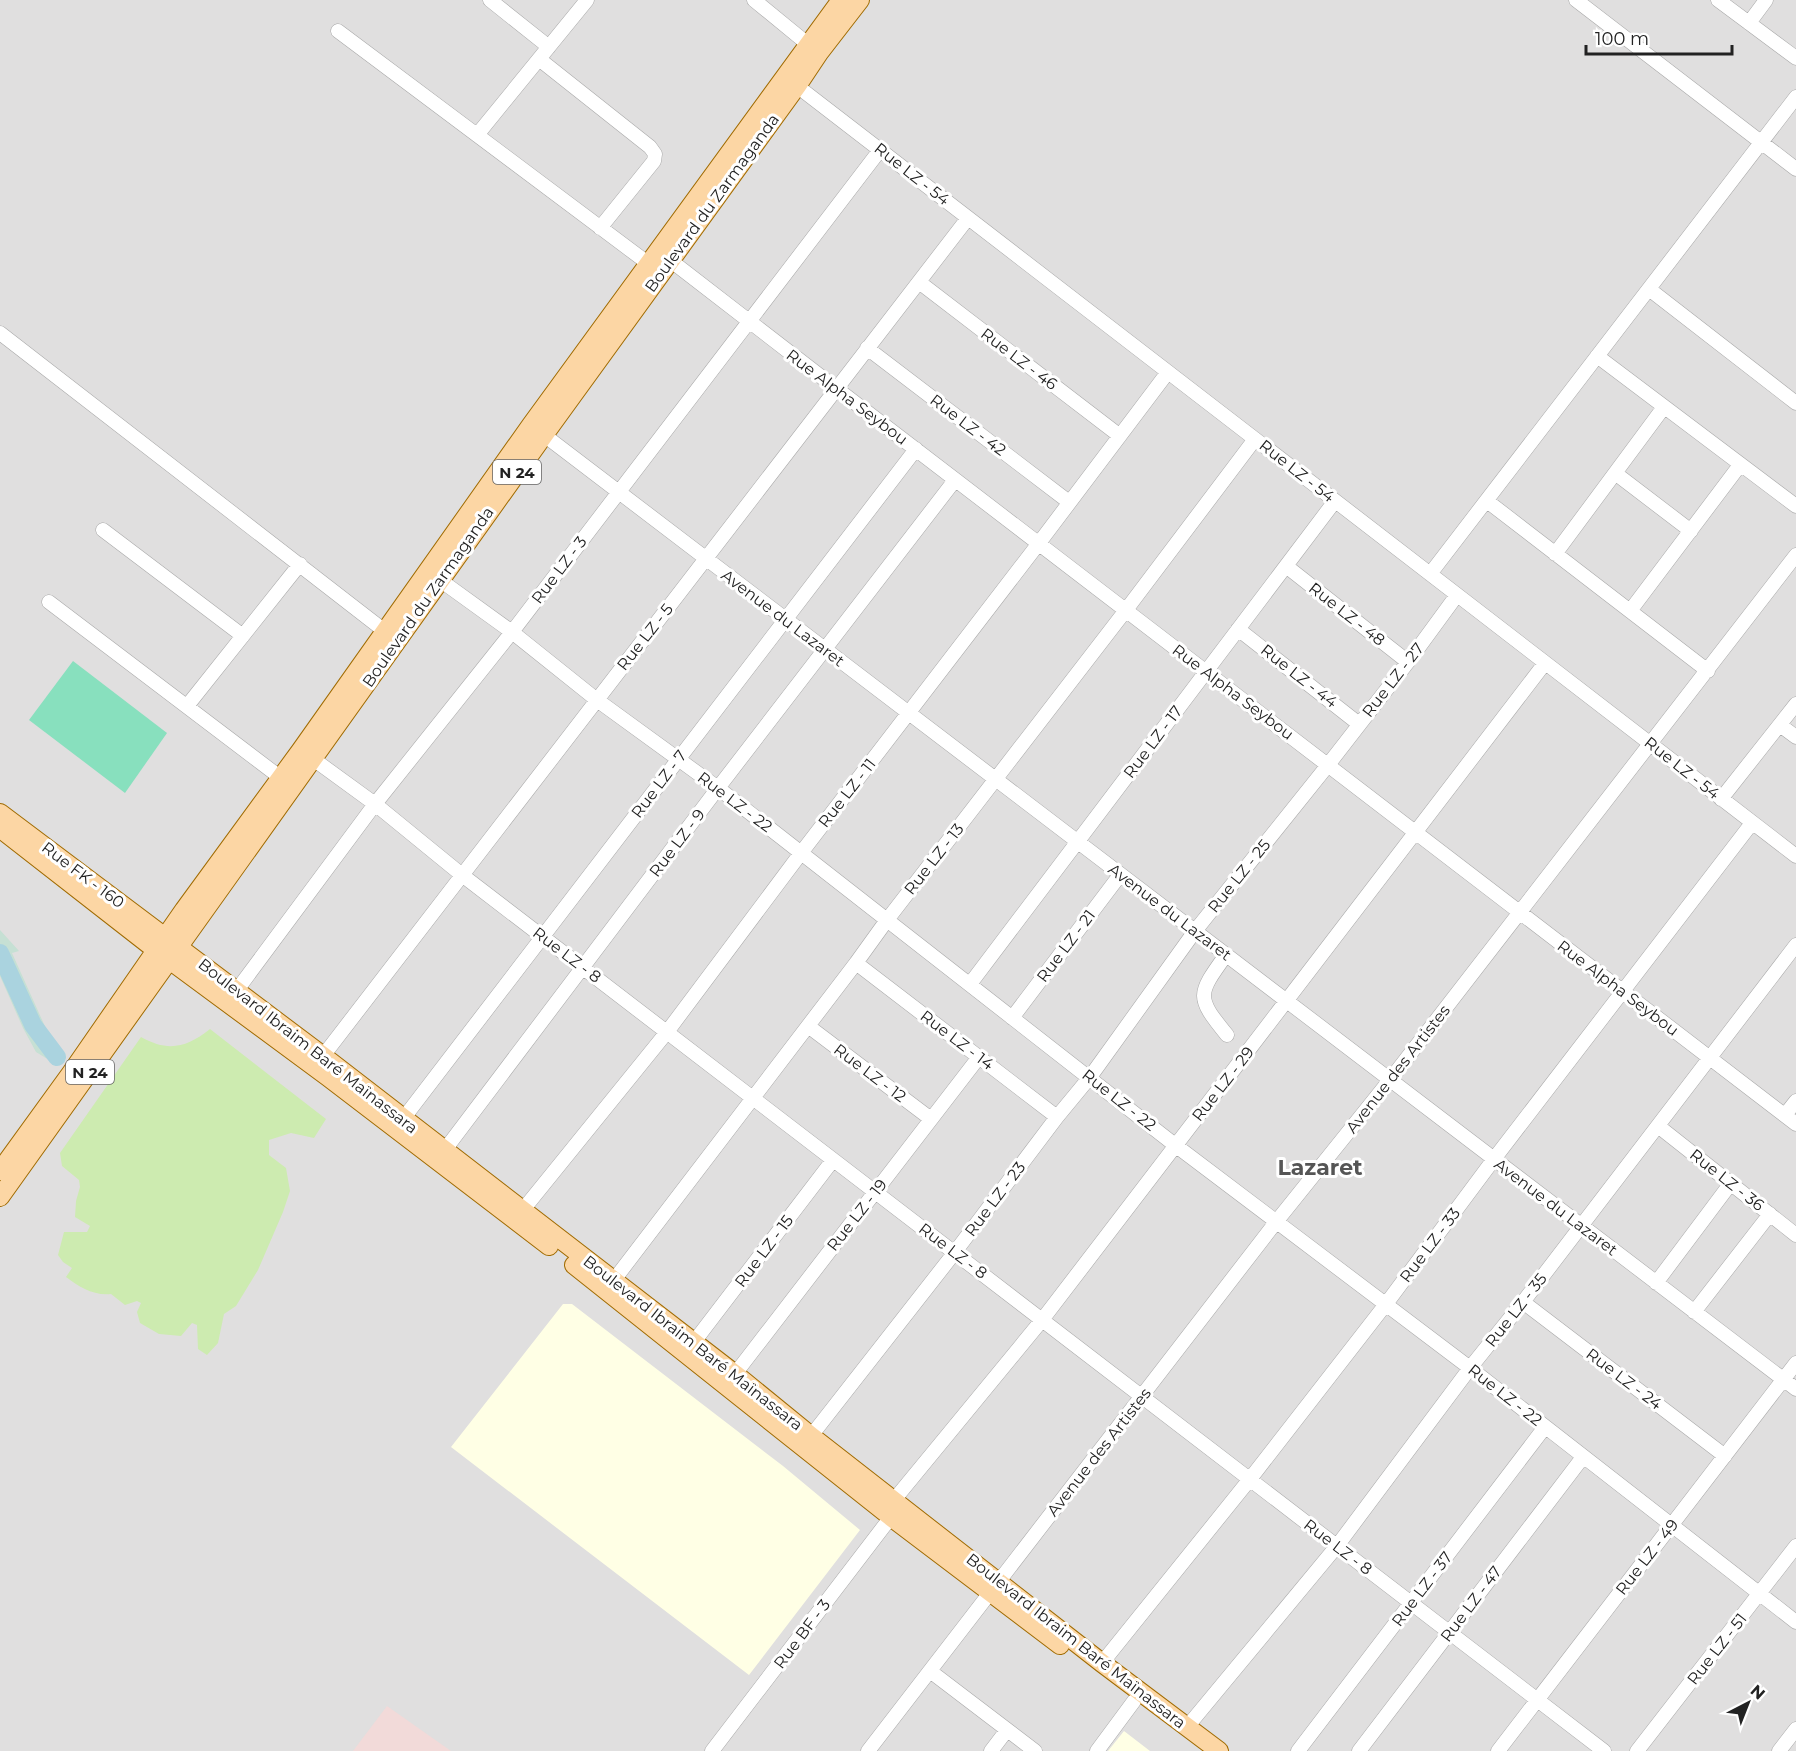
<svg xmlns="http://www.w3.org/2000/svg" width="1796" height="1751" font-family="Montserrat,sans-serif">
<rect width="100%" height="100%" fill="#f2efe9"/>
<path fill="#e0dfdf" d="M0 0H1796V1751H0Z"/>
<path fill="#f2dad9" d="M387 1706 451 1751H353Z"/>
<path fill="#ffffe5" d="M563 1304H572L783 1466 860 1530 749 1675 451 1447Z
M1124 1731 1150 1751H1108Z"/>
<path fill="#cdebb0" d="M210 1029 326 1119 314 1138 291 1133 269 1140V1155L286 1168 290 1191 283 1212 258 1270 236 1306 224 1314 218 1343 207 1355 198 1349 197 1325 192 1323 181 1336 159 1334 140 1323 137 1312 141 1303 137 1301 125 1305 111 1294C94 1296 79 1287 66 1277L72 1268 63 1262 58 1255 64 1232H87L90 1226 75 1217 76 1201 80 1187 79 1180 62 1166 60 1153 141 1037C168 1052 186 1048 210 1029Z"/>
<path fill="#c6e0d4" d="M0 930 19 951 12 953 52 1042 57 1057 54 1063 36 1052 23 1028 0 976Z"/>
<path fill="#88e0be" d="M73 661 167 733 125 793 29 720Z"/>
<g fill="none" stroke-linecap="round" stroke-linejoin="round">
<path stroke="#aad3df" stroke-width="18" d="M0 953 33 1025 57 1057"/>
<defs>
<path id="minor" d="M490 0 549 47
M754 0 815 50
M1576 0 1796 169
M1718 0 1796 58
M1749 23 1766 0
M338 31 649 264
M539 59 650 147 655 154 654 161 600 228
M797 86 1796 856
M477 135 587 0
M670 260 837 389 1796 1124
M919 282 1120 436
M1649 289 1796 403
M0 333 386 632
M867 348 1069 502
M1597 356 1796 506
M544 435 1796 1389
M1615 473 1691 531
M1487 501 1708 671
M103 530 243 636
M1555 554 1664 407
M1286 566 1408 662
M1430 574 1796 97
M440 580 512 632 597 700 718 788 1175 1145 1470 1368 1796 1622
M49 602 281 778
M1630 611 1740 465
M1238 629 1359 724
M187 706 300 564
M1780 725 1796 737
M305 753 375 804 462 875 1604 1751
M1721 799 1796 704
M1226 955C1197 995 1196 997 1227 1035
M856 963 1057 1117
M970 984 1335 501
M237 990 375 804 512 632 880 150
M1012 1018 1120 875
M808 1026 931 1119
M323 1056 968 218
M1785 1115 1796 1101
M403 1119 916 449
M1658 1126 1796 1235
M444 1151 718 788 955 480
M522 1211 667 1032 801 853 1039 543 1168 372
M614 1280 856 963 887 920 1126 610 1255 439
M1656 1283 1731 1183
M1523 1302 1725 1456
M1694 1312 1770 1214
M694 1342 833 1160
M735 1374 979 1057
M811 1436 955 1252 1057 1117 1090 1077 1195 931 1328 765 1408 662 1457 595
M894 1500 1042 1320 1545 663
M1102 1663 1250 1479 1386 1304 1494 1159 1752 823
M930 1671 1035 1751
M1187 1727 1337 1546 1470 1368 1523 1302 1796 945
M712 1751 891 1517
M868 1751 1276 1222 1390 1080 1796 555
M991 1751 1007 1730
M1097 1751 1134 1701
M1298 1751 1545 1427
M1359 1751 1583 1457
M1498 1751 1796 1363
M1637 1751 1796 1546
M1779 1751 1796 1729"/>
<path id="major" d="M0 813 323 1056 735 1374 811 1436 1102 1663 1219 1751
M1 829 156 950 328 1077 549 1246
M0 1171 71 1073 184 910 301 750 531 425 841 0
M0 1197 544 435 797 86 819 53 860 0
M574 1265 891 1517 1060 1645"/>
</defs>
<use href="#minor" stroke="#a9a9a9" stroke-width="15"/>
<use href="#major" stroke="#a06b00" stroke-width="20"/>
<use href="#minor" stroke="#fff" stroke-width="14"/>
<use href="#major" stroke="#fcd6a4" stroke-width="18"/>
</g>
<g text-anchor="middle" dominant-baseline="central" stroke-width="6" stroke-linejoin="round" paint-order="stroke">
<g fill="#fff" stroke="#646464" stroke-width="1.5">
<rect x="493" y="460" width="48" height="24" rx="4.5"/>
<rect x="66" y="1060" width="48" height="24" rx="4.5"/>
</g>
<g font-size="15" font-weight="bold" fill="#222">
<text x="517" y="472">N 24</text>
<text x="90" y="1072">N 24</text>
</g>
<g font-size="16" fill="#222" stroke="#fff">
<text transform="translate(912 174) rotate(38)">Rue LZ - 54</text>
<text transform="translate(712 203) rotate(-54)">Boulevard du Zarmaganda</text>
<text transform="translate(1019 359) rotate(37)">Rue LZ - 46</text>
<text transform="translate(847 397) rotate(37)">Rue Alpha Seybou</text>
<text transform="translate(968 425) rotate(37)">Rue LZ - 42</text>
<text transform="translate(1297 471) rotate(38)">Rue LZ - 54</text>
<text transform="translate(559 570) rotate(-53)">Rue LZ - 3</text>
<text transform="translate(428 597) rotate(-55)">Boulevard du Zarmaganda</text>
<text transform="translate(1347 614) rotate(38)">Rue LZ - 48</text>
<text transform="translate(783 618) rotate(37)">Avenue du Lazaret</text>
<text transform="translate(645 637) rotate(-52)">Rue LZ - 5</text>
<text transform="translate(1299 676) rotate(38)">Rue LZ - 44</text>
<text transform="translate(1393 680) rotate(-52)">Rue LZ - 27</text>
<text transform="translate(1233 692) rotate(37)">Rue Alpha Seybou</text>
<text transform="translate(1153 742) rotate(-53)">Rue LZ - 17</text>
<text transform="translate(1682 768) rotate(38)">Rue LZ - 54</text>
<text transform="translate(659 784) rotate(-53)">Rue LZ - 7</text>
<text transform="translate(847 793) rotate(-52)">Rue LZ - 11</text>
<text transform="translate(735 802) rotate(37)">Rue LZ - 22</text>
<text transform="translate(677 843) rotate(-53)">Rue LZ - 9</text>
<text transform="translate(934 859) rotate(-52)">Rue LZ - 13</text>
<text transform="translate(83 875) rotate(37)">Rue FK - 160</text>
<text transform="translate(1239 876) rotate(-51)">Rue LZ - 25</text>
<text transform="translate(1170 912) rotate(37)">Avenue du Lazaret</text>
<text transform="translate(1066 946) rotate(-53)">Rue LZ - 21</text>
<text transform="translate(567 955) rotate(37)">Rue LZ - 8</text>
<text transform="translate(1618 988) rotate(37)">Rue Alpha Seybou</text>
<text transform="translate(957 1040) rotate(37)">Rue LZ - 14</text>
<text transform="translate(308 1046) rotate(38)">Boulevard Ibraim Baré Maïnassara</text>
<text transform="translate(1398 1069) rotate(-52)">Avenue des Artistes</text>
<text transform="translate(870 1073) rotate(37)">Rue LZ - 12</text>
<text transform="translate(1223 1084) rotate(-52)">Rue LZ - 29</text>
<text transform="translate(1119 1100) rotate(38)">Rue LZ - 22</text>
<text transform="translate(1727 1180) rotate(38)">Rue LZ - 36</text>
<text transform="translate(995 1199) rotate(-53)">Rue LZ - 23</text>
<text transform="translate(1556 1207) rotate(37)">Avenue du Lazaret</text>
<text transform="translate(857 1215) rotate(-52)">Rue LZ - 19</text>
<text transform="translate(1430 1245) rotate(-53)">Rue LZ - 33</text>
<text transform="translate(764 1251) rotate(-53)">Rue LZ - 15</text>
<text transform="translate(953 1251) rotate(37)">Rue LZ - 8</text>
<text transform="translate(1516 1310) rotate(-52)">Rue LZ - 35</text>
<text transform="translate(693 1343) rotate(38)">Boulevard Ibraim Baré Maïnassara</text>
<text transform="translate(1624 1379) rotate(37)">Rue LZ - 24</text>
<text transform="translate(1505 1395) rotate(38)">Rue LZ - 22</text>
<text transform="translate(1099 1452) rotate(-52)">Avenue des Artistes</text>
<text transform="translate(1338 1547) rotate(37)">Rue LZ - 8</text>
<text transform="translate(1647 1557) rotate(-52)">Rue LZ - 49</text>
<text transform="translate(1422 1589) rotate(-53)">Rue LZ - 37</text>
<text transform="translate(1471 1604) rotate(-53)">Rue LZ - 47</text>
<text transform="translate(802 1634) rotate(-53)">Rue BF - 3</text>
<text transform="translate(1076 1641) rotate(38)">Boulevard Ibraim Baré Maïnassara</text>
<text transform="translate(1717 1649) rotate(-52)">Rue LZ - 51</text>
</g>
<g font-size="22" font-weight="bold" fill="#555" stroke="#fff">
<text x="1320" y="1167">Lazaret</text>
</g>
</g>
<g transform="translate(1748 1703) rotate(42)" stroke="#ffffff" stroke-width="4.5" paint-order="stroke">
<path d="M0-4.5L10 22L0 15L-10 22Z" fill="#222222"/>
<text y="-9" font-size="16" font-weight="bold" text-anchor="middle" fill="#222222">N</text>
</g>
<path d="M1586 45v9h146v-9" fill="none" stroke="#222222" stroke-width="3"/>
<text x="1595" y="45" font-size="18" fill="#222222" stroke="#ffffff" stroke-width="4.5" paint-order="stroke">100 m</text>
</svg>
